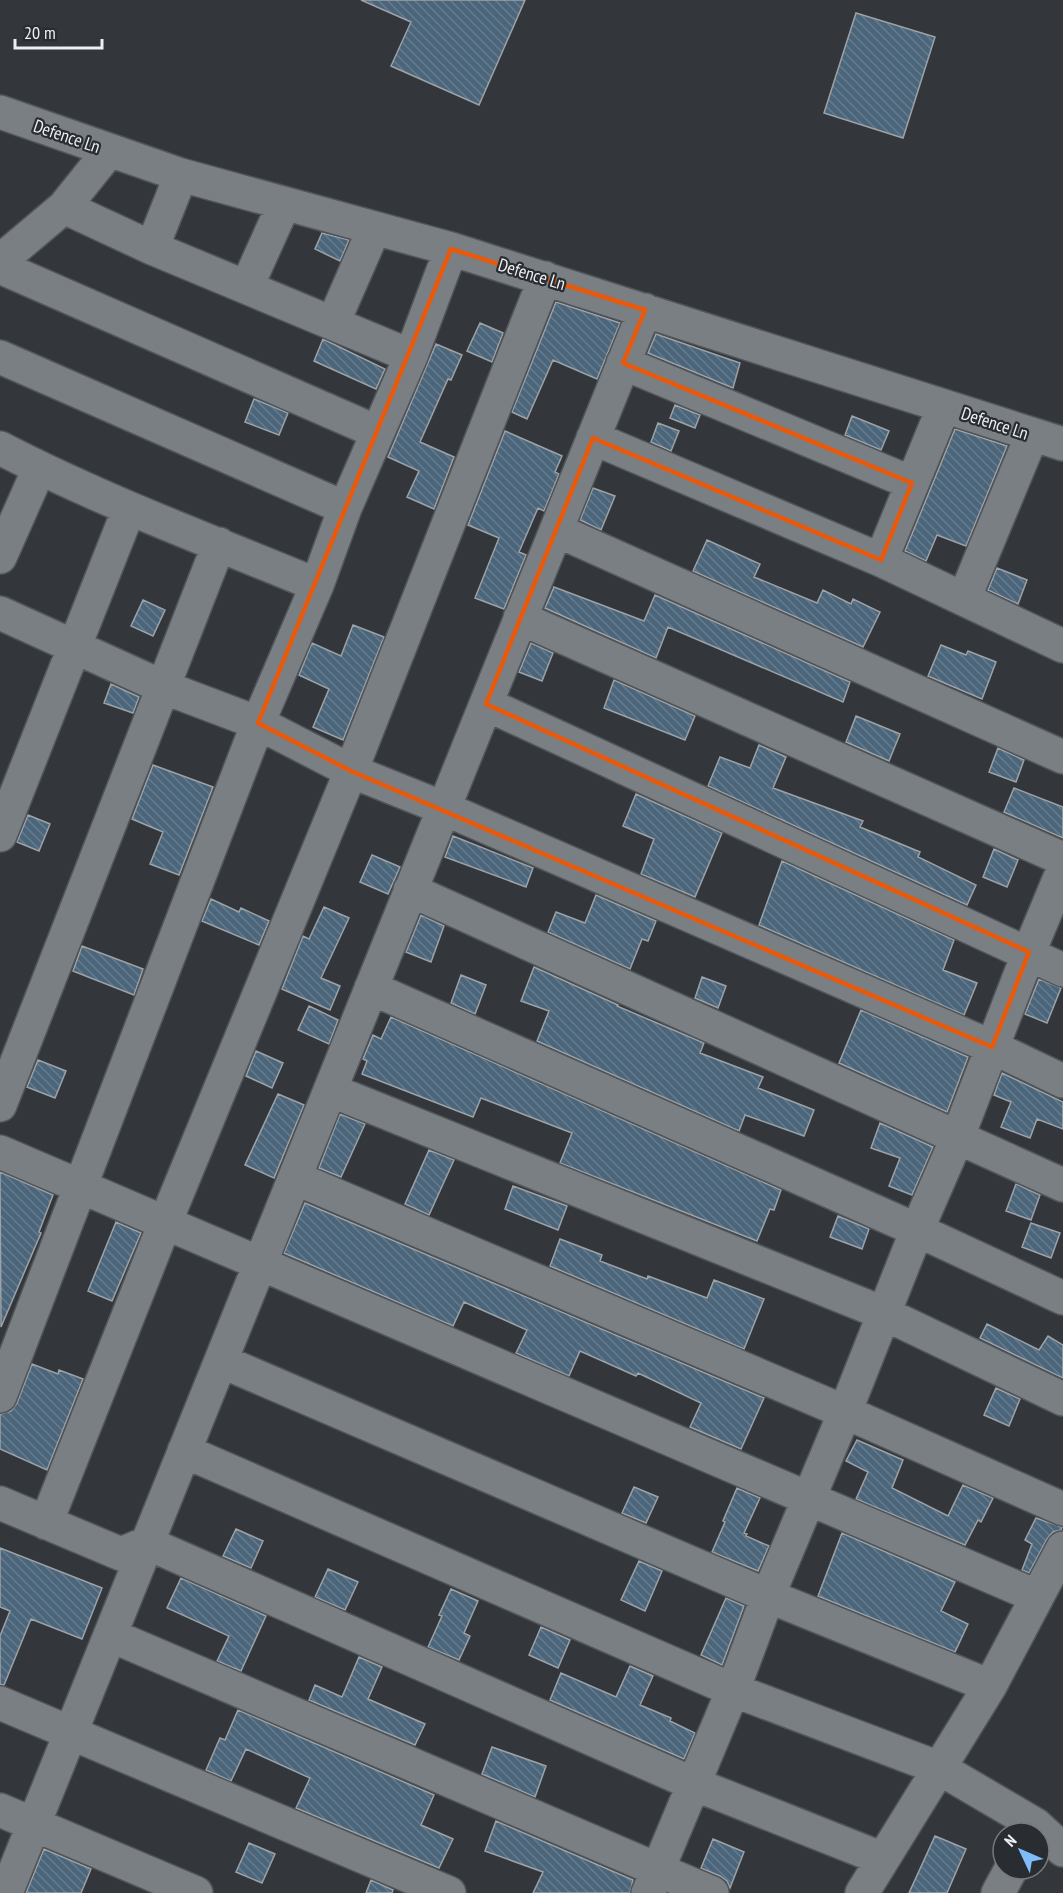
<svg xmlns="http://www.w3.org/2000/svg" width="1063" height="1893" font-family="'PT Sans Narrow',sans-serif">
<defs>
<pattern id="building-back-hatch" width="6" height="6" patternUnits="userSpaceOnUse" patternTransform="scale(1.5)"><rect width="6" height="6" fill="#4b657b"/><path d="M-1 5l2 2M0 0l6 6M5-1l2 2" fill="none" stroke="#657b8e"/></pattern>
</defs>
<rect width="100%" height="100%" fill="#33373b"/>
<path fill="url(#building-back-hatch)" stroke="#9da2a7" stroke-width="1.5" d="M361 0H525L479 105 391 66 411 22Z
M856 13 935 37 903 138 824 113Z
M322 233 349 240 340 261 315 249Z
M556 302 620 323 597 379 553 360 527 419 512 412Z
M480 323 503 333 492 362 467 351Z
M656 334 740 363 733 388 648 353Z
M323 339 385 369 376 389 314 361Z
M436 344 462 355 451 380 448 379 420 442 454 457 434 509 407 497 419 471 388 457Z
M254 399 288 413 279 435 245 422Z
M675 405 700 415 695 428 670 418Z
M852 416 889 431 881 450 845 435Z
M658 423 679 431 671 451 651 442Z
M955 429 1007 446 966 546 937 535 926 561 905 551Z
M505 431 562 456 555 472 559 474 544 511 538 508 519 552 526 555 504 609 475 598 499 538 468 525Z
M593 488 615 496 601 530 580 520Z
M707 540 760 564 754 577 817 603 823 590 851 604 853 599 880 612 863 647 693 571Z
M997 568 1027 580 1018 604 988 590Z
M554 587 644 621 655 595 850 682 843 702 668 627 656 658 545 608Z
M143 600 165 610 153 636 131 626Z
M353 625 384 637 343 740 313 727 329 689 299 675 312 643 341 656Z
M531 643 553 653 542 681 519 672Z
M941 645 966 655 968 651 996 662 982 699 928 676Z
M614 680 695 716 685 740 604 708Z
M111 684 139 697 133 713 104 703Z
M856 716 900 734 889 761 846 742Z
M759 745 786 757 773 788 863 821 860 827 920 852 918 857 976 885 967 905 708 786 720 757 750 768Z
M998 748 1024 760 1016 782 989 772Z
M153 765 213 787 179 875 150 864 163 832 132 819Z
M1014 788 1063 807V838L1004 812Z
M636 794 722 833 695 897 641 874 654 839 623 826Z
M28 815 50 824 39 851 17 842Z
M453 836 533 868 526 887 445 857Z
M994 849 1018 860 1007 887 983 877Z
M372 855 400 867 388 894 360 882Z
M782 861 954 940 943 970 977 983 964 1015 759 925Z
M596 895 656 921 648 941 642 939 630 969 548 932 556 912 585 923Z
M211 899 239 912 241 908 269 921 259 945 202 921Z
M324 907 349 918 321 978 340 986 330 1010 282 989 303 936 309 939Z
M421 915 444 926 431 962 406 952Z
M82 946 143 969 134 995 73 971Z
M534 967 618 1005 617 1006 704 1043 700 1053 763 1077 758 1088 814 1110 804 1136 745 1115 739 1131 537 1041 549 1011 521 1001Z
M461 975 486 985 475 1014 451 1003Z
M702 977 726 986 718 1008 695 998Z
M1039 979 1061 988 1047 1023 1025 1014Z
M309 1006 338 1020 329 1044 298 1030Z
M861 1010 968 1057 947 1112 839 1063Z
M391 1017 781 1190 774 1210 770 1209 757 1241 560 1163 572 1133 481 1098 473 1117 362 1074 367 1061 363 1059 373 1035 381 1039Z
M256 1051 283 1063 272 1088 246 1076Z
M38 1060 66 1071 55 1098 27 1087Z
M1002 1073 1063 1102V1129L1037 1119 1030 1138 1001 1127 1011 1102 994 1095Z
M278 1094 304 1105 274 1178 245 1165Z
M340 1114 365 1124 341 1177 319 1168Z
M880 1123 933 1147 912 1195 889 1186 900 1158 871 1148Z
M429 1150 454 1160 429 1215 405 1204Z
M0 1172 53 1195 39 1232 41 1233 1 1327Z
M1016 1184 1040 1195 1031 1220 1006 1211Z
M513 1186 567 1206 558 1230 505 1209Z
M305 1203 764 1398 741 1449 690 1427 701 1403 638 1373 636 1376 580 1351 569 1376 516 1353 527 1330 464 1302 453 1326 284 1253Z
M838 1216 869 1229 862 1249 830 1237Z
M116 1222 141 1233 112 1301 88 1291Z
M1031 1223 1060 1233 1051 1258 1022 1247Z
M560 1239 602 1255 600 1261 647 1279 648 1276 707 1298 714 1280 764 1299 744 1349 550 1266Z
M987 1324 1039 1350 1048 1336 1063 1345V1378L980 1338Z
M32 1364 58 1374 59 1370 83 1379 47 1470 0 1449V1414L11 1411 17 1403Z
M996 1388 1020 1399 1009 1426 984 1415Z
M857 1440 903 1460 892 1488 948 1516 963 1485 993 1498 981 1522 978 1520 965 1545 856 1499 868 1472 846 1461Z
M634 1487 658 1497 646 1523 622 1513Z
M737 1488 760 1498 744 1533 747 1534 746 1536 769 1546 758 1571 712 1552 725 1522 723 1521Z
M1036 1518 1062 1527 1061 1530 1053 1532 1047 1539 1029 1573 1022 1570 1032 1544 1025 1540Z
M236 1529 263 1541 251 1568 223 1556Z
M842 1533 955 1582 941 1611 968 1624 955 1652 818 1596Z
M0 1548 102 1588 82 1639 31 1619 4 1685H0V1636L10 1611 0 1607Z
M639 1561 662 1571 645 1611 621 1600Z
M328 1569 358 1582 345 1610 315 1597Z
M181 1578 266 1616 241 1671 217 1661 229 1636 167 1608Z
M451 1589 478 1601 464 1633 470 1636 459 1660 428 1647 442 1616 439 1615Z
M726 1598 744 1606 722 1665 701 1655Z
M541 1627 570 1640 558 1668 529 1655Z
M359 1657 382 1667 368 1699 425 1724 415 1745 309 1700 315 1685 342 1697Z
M630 1666 653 1676 640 1705 671 1718 670 1721 695 1733 684 1759 550 1700 561 1673 616 1697Z
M238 1710 434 1795 421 1825 453 1839 439 1868 296 1808 310 1778 246 1749 231 1781 206 1770 220 1738 225 1740Z
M492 1747 546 1766 535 1797 482 1774Z
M496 1821 633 1880 630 1893H533L543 1872 485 1851Z
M935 1836 966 1849 947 1893H909Z
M713 1839 744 1852 730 1888 727 1881 720 1876 701 1868Z
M249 1843 275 1854 262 1883 236 1872Z
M44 1849 91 1869 81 1893H26Z
M371 1880 393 1890 392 1893H366Z"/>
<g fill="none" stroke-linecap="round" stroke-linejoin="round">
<defs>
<path id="minor" d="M0 112 181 175 451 249 1063 444
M64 207 152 248 411 356
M152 248 181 175
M0 261 64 207 109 151
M0 267 377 432
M247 286 284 204
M333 323 374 229
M0 357 345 508
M623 363 912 483
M593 438 881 560 1063 646
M0 448C102 501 211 541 317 585
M556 530 1063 757
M0 557 39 469
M881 560 944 406
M964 599 1032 435
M0 613 163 687 258 723 351 771 443 808 992 1047 1063 1081
M520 618 1063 859
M486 704 1063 970
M0 835 129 509
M410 890 1063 1185
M371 988 917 1230 1063 1298
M330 1090 883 1313 1063 1399
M0 1105 219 544
M0 1152 1036 1596
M295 1178 845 1412 1063 1509
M221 1361 768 1596 990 1686
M0 1396 258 723 317 585 345 508 411 356 451 249
M184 1451 733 1690 939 1768 1036 1825 1063 1850
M0 1503 121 1554 147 1543 694 1784 883 1859
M46 1523 165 1223 351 771 545 278
M110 1635 712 1893
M0 1703 449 1893
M0 1810 196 1893
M6 1893 645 310
M648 1893 733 1690 768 1596 845 1412 917 1230 958 1136 1029 952 1063 870
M862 1893 990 1686 1063 1548
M998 1893 1011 1869"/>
</defs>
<use href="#minor" stroke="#515558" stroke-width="36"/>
<use href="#minor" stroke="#7a7f84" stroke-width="33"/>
</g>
<path fill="none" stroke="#e8590c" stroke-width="4.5" stroke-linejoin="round" d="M451 249 645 310 623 363 912 483 881 560 593 438 486 704 1029 952 992 1047 351 771 258 723Z"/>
<g text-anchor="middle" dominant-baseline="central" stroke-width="4.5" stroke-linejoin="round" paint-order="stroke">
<g font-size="18" fill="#edeff2" stroke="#292d31">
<text transform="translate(67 136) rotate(19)">Defence Ln</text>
<text transform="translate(532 274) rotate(17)">Defence Ln</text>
<text transform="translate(995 423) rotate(18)">Defence Ln</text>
</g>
</g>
<g transform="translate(1021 1851) rotate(314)"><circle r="28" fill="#292d31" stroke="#777b7e" stroke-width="1.5"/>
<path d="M0-4.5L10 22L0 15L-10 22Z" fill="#7ebdf9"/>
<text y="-9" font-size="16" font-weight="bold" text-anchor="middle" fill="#edeff2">N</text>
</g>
<path d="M15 39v9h87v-9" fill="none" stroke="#edeff2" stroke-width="3"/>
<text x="24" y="39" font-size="18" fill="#edeff2" stroke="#292d31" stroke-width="4.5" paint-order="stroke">20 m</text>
</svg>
